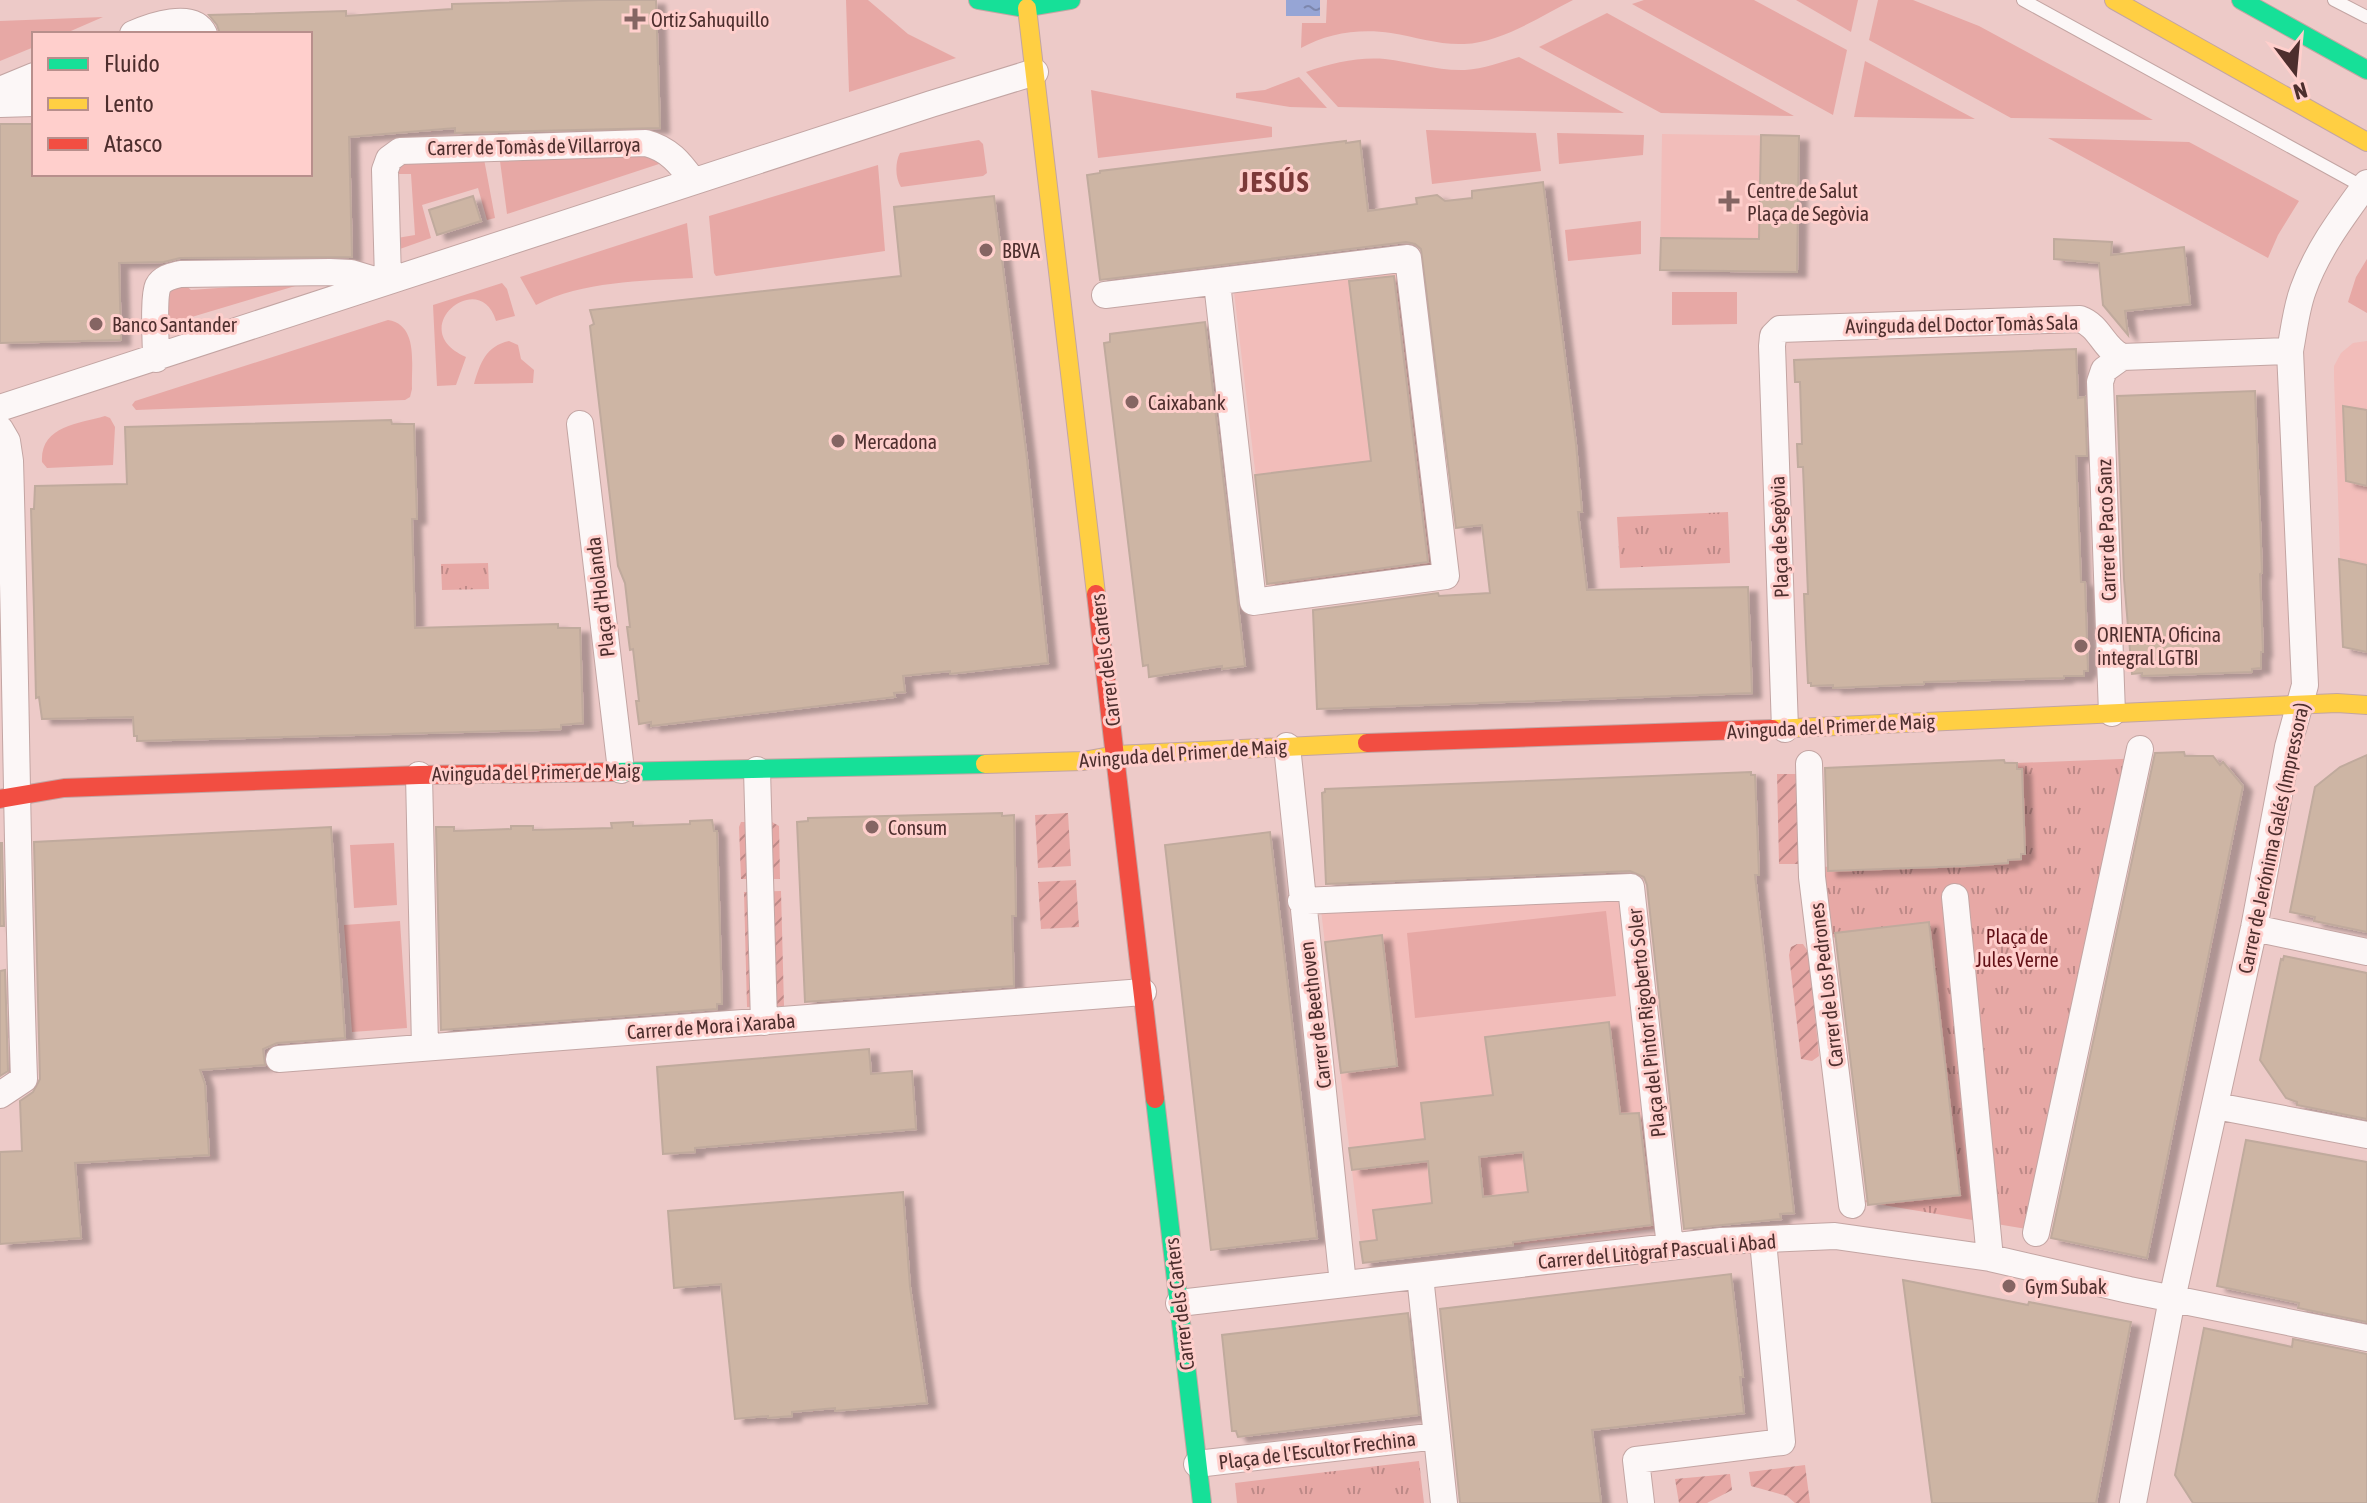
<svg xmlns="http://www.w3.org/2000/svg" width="2367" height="1503" font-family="'Asap Condensed',sans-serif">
<defs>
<pattern id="park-tufts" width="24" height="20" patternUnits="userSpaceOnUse" patternTransform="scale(2)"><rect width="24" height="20" fill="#e7a8a5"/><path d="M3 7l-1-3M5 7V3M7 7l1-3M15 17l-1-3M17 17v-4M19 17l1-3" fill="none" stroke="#bd8987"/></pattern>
<pattern id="garden-furrows" width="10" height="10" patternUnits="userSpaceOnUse" patternTransform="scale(2)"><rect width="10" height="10" fill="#e7a8a5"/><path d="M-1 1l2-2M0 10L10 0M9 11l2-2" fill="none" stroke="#bd8987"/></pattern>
<pattern id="water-ripples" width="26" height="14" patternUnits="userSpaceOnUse" patternTransform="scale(2)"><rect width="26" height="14" fill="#96a5d5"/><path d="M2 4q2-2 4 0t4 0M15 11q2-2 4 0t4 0" fill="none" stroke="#7d87ad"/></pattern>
<filter id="shadow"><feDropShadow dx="9" dy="5" stdDeviation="2" flood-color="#0004"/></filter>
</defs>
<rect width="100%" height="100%" fill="#edcac8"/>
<path fill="#f2bdba" d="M1662 134 1799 136 1797 272H1773V269H1762V272L1660 270Z
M1400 272 1435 567 1269 588 1234 292Z
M2367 341V652L2343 647 2334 377V366L2341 353 2353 343Z
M1623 899 1661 1228 1363 1263 1321 910Z"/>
<path fill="#e7a8a5" d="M846 0H868L908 34 956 58 849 92Z
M1327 0H1573C1539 17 1503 42 1464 44 1439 45 1416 37 1391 33 1361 28 1327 33 1301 48L1302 23H1326Z
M1644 0H1754L1847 50 1833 115 1632 4Z
M1796 0H1858L1851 32Z
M1878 0H1913L1979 26 2153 120 2011 118 1869 40Z
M1607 13 1794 116 1661 113 1539 47Z
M103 17 64 34H34V47L0 61V21Z
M1519 57 1624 113 1338 107 1306 72C1332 63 1357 57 1385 59 1412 62 1437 71 1465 70 1484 69 1501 62 1519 57Z
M1865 61 1975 119 1854 117Z
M1299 77 1327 108 1290 107 1236 98V93L1265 90Z
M1091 90 1272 127V137L1098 158Z
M1426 130 1536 133 1541 171 1432 184Z
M1557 133 1644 135 1643 155 1559 164Z
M2048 138 2189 142 2299 201 2278 235 2268 258Z
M979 140 983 144 987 173 983 176 901 187C895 178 895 162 900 153Z
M623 150 665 162 507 214 500 161 613 156Z
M401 159H484L495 218 487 220 478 188 422 205 431 238 397 250V238L415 235 411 174H395Z
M878 165 885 251 716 276 714 273 709 216Z
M1641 221V254L1568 261 1565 230Z
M687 223 693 278C641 281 583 281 536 305L520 277Z
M2367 259V313L2348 302 2356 277Z
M302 282V284L165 325 166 291 184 284 191 290Z
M502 283 507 289 515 316 496 321C480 266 403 330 466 357L456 385 437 386 433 305Z
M1672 292H1737V324L1672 325Z
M388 320C419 325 411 365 412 389L410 397 405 400 136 410 132 405 135 401Z
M509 341 518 345 521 359 534 370 533 383 474 384C480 363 486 346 509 341Z
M105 416 110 418 115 427 113 465 47 468 42 462C40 426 78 424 105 416Z
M394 843 397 905 354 908 350 845Z
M1606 911 1616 996 1415 1018 1407 933Z
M400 921 407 1028 352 1032 344 925Z"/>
<path fill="url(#park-tufts)" d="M1728 512 1730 563 1620 568 1617 517Z
M488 563 489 589 442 590 441 564Z
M2146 758 2050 1233 1859 1201 1955 1191 1925 928 1829 938 1820 867 2020 859 2017 763Z
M1419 1461 1424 1503H1237L1235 1483Z"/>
<path fill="url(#garden-furrows)" d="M1777 774H1797L1799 864H1779Z
M1068 813 1071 866 1038 868 1035 815Z
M741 822H772L779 826 780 879H741L739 827Z
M1076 880 1079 927 1041 929 1038 882Z
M781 891 784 1006 747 1007 744 892Z
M1797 944H1803L1809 953 1819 1056 1812 1061 1801 1059 1789 955 1791 947Z
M1805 1465 1810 1503H1795L1787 1496 1751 1486 1749 1472Z
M1730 1474 1732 1490 1707 1503H1679L1675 1479Z"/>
<path fill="url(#water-ripples)" d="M1286 0H1320V16H1286Z"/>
<path fill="#cdb5a4" stroke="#c0aa9d" stroke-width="2" fill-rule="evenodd" filter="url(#shadow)" d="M598 0H656L660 128 455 133V128L349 137 352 257 180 258 164 262 119 263 121 340 0 343V124H34V174H310V34H220L217 25 209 15 346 11V16L452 9V4Z
M1761 135 1799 136 1797 272 1660 270 1661 238 1759 239Z
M1346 141V143L1360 141 1368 211 1417 204 1416 198 1437 195 1445 201 1472 198V191L1543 182 1576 444 1582 512H1578L1587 590 1748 587 1752 693 1317 709 1313 610 1438 593 1439 596 1490 593 1482 525 1456 528 1421 249 1415 244 1406 242 1100 280 1087 175 1100 173V171Z
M473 196 481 221 437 235 429 210Z
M994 196 1027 459 1048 663 950 674V671L903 676 905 692 894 693 895 697 651 726V722L639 724 636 701H639L633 649 630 650 627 627H630L625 583 618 566 590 326 594 324 590 310 901 276 894 207Z
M2054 239 2112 242 2111 255 2184 247 2190 304 2125 311 2128 335 2103 305 2099 263 2054 259Z
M1394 276 1428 562 1267 584 1255 475 1371 461 1349 281Z
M1205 322 1245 666 1222 669V666L1149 677 1148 665 1143 666 1104 343 1110 342V334Z
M2076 349 2078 398 2085 397 2087 456H2076L2081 582H2085L2088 671H2084V676H2064V678L1924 682V684L1833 688V685L1811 686V683H1808L1806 643 1804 594H1808L1803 467H1798L1797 444H1802L1800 382H1795L1794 360Z
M2255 391 2262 573 2260 574 2263 652H2261V668L2252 669V672L2142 676V673L2132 674 2124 579 2117 396Z
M2343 406 2367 410V486L2346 481Z
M391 420 392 424H414L417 519H412L415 628 558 624V628H580L583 723 561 725V729L540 730 137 741V736H134L133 717 42 719 39 697 36 698 34 611 31 509H34L35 486 127 484 125 427Z
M2339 559 2367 565V652L2343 647Z
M2184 752 2185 756H2213L2220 765 2223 762 2243 786 2147 1258 2051 1238 2155 753Z
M2367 755V932L2314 921 2315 917 2290 912 2315 787 2340 767Z
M2004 760 2005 763H2017V769H2022L2025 854H2021V859L2008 860V863L1966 866 1828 871 1825 768Z
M1751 772V775H1755L1759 875H1755L1794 1213 1780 1214 1781 1219 1684 1229 1647 885 1644 877 1630 871 1326 884 1322 793 1325 792V789Z
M1002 813V816L1014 815 1016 916H1012L1014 986 805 1002 797 822 808 821V818Z
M712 820 714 831H717L720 934 722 1004H717V1009L441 1030 436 827H454V831L511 829V826H533V830L612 828 611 823 633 822V826L690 824V821Z
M331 827 345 1038 277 1043 263 1049 265 1065 200 1070 205 1084 209 1155 75 1163 81 1238 0 1244V1152L22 1151 20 1101 33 1092 40 1079 34 842Z
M1270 832 1317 1238 1211 1250 1165 845Z
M0 843H2L4 926H0Z
M1929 922 1960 1195 1868 1205 1835 933Z
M1382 935 1397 1066 1341 1073 1325 942Z
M2284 956 2367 973V1119L2297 1105V1102L2286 1098 2260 1060 2281 959 2283 960Z
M5 970 8 1071 0 1076V971Z
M1609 1022 1620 1114 1639 1113 1652 1225 1513 1242V1245L1363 1263 1360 1242 1377 1240 1373 1210 1432 1203 1428 1161 1352 1170 1349 1148 1425 1139 1421 1103 1493 1095 1485 1037ZM1523 1152 1528 1192 1483 1197 1479 1157Z
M869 1049 871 1074 912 1071 916 1129 695 1148V1152L663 1154 657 1067Z
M2246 1140 2367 1162V1322L2298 1308 2299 1303 2217 1286Z
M903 1192 910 1287 927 1403 835 1411V1408L792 1412V1416L768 1418V1416L735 1419 721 1284 674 1288 668 1211Z
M1731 1274 1743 1377H1740L1744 1413 1592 1430 1601 1503H1460L1440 1309Z
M1903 1280 2028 1305 2029 1302 2131 1322 2096 1503H1932Z
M1408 1313 1419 1415 1238 1437 1236 1431H1232L1222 1335Z
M2204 1328 2292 1347 2293 1339 2367 1354V1503H2193L2175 1475Z"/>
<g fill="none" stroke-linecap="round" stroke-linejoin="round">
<defs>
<path id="lane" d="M2023 0 2367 189
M2334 0 2367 17"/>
<path id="street" d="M133 34C151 26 193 11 204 34
M0 90 34 76
M0 104 34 103
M388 280 385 170 389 159 400 151 646 143C669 149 680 163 693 181
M1105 295 1408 258 1446 576 1253 602 1217 283
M156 359C156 344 153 297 158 286 162 278 172 276 180 274L330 272 351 273 381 282
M0 408 931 104 1035 72
M580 424 621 770
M0 429 7 441 10 461C16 667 17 873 24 1079L0 1095
M2112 713 2100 382 2104 370 2122 357
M1785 729 1772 346 1773 336 1780 329 2080 319C2100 326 2103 348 2122 357L2290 351
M1287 746 1343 1284
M1809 764 1812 877 1852 1205
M757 770 764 1022
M419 775 425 1047
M1955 897 1990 1258
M1301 901 1631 887 1670 1247
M2254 928 2367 952
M279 1059 1143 992
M2216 1106 2367 1135
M2036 1233 2140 749
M1420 1276 1444 1503
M1179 1303 1721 1241 1835 1236 1990 1258 2129 1290 2367 1338
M1197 1464 1437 1436
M1641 1503 1636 1460 1782 1442 1763 1241
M2133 1503 2172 1299 2254 928 2288 747 2305 685 2290 351C2294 330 2296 309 2303 290 2317 250 2343 216 2367 183"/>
<path id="fast" d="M978 0 1024 8 1071 0
M2241 0 2367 70
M614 772 985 764
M1155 1099 1202 1503"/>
<path id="slow" d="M2114 0 2367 142
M1027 8 1096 594
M1772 729 2337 703 2367 705
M985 764 1083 761 1116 755 1367 743"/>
<path id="jam" d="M1096 594 1155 1099
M1367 743 1772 729
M0 799 64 788 419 775 614 772"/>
</defs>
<use href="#lane" stroke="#c3a5a3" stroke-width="14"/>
<use href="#street" stroke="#c3a5a3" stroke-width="28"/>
<use href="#fast" stroke="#c3a5a3" stroke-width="20"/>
<use href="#slow" stroke="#c3a5a3" stroke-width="20"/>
<use href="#jam" stroke="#c3a5a3" stroke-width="20"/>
<use href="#lane" stroke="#fcf7f7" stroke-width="12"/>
<use href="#street" stroke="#fcf7f7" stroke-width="26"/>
<use href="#fast" stroke="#16e098" stroke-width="18"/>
<use href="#slow" stroke="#ffcf43" stroke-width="18"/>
<use href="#jam" stroke="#f24e42" stroke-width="18"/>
</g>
<g fill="#856563" stroke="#ffcfcc" stroke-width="3">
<path d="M631 7h8v8h8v8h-8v8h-8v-8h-8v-8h8z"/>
<path d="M1725 189h8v8h8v8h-8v8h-8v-8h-8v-8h8z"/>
<circle cx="986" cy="250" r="8"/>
<circle cx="96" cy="324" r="8"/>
<circle cx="1132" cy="402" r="8"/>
<circle cx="838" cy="441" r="8"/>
<circle cx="2081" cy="646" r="8"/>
<circle cx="872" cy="827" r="8"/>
<circle cx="2009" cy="1286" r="8"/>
</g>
<g text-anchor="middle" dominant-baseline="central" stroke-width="6" stroke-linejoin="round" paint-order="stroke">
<g font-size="20" fill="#4d2e2d" stroke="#ffcfcc" text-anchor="start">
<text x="651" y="19">Ortiz Sahuquillo</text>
<text x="1747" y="190">Centre de Salut<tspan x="1747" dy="23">Plaça de Segòvia</tspan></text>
<text x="1002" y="250">BBVA</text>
<text x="112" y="324">Banco Santander</text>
<text x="1148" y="402">Caixabank</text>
<text x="854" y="441">Mercadona</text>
<text x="2097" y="634">ORIENTA, Oficina<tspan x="2097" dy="23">integral LGTBI</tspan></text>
<text x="888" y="827">Consum</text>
<text x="2025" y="1286">Gym Subak</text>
</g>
<g font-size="20" fill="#4d2e2d" stroke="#ffcfcc">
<text transform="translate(534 146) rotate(-1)">Carrer de Tomàs de Villarroya</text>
<text transform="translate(1962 324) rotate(-1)">Avinguda del Doctor Tomàs Sala</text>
<text transform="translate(2106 530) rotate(-92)">Carrer de Paco Sanz</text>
<text transform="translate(1779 537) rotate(-92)">Plaça de Segòvia</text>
<text transform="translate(600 597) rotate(-97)">Plaça d'Holanda</text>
<text transform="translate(1105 660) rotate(-97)">Carrer dels Carters</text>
<text transform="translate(1831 726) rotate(-3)">Avinguda del Primer de Maig</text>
<text transform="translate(1183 753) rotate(-4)">Avinguda del Primer de Maig</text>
<text transform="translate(536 772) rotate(-1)">Avinguda del Primer de Maig</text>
<text transform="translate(2273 838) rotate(-78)">Carrer de Jerónima Galés (Impressora)</text>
<text transform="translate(1826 985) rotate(-97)">Carrer de Los Pedrones</text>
<text transform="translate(1315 1015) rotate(-97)">Carrer de Beethoven</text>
<text transform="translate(1646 1023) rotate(-96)">Plaça del Pintor Rigoberto Soler</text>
<text transform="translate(711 1026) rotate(-4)">Carrer de Mora i Xaraba</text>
<text transform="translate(1657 1251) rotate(-5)">Carrer del Litògraf Pascual i Abad</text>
<text transform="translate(1179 1304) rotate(-97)">Carrer dels Carters</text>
<text transform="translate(1317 1450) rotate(-7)">Plaça de l'Escultor Frechina</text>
</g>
<g font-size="20" fill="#611016" stroke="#ffcfcc">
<text x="2017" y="936">Plaça de<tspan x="2017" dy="23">Jules Verne</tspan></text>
</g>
<g font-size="28" font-weight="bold" letter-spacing="2" fill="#7c3a39" stroke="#ffcfcc">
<text x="1275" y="182">JESÚS</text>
</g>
</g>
<rect x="32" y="32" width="280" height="144" fill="#ffcfcc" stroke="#b88f8c" stroke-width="2"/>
<rect x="48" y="58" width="40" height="12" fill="#16e098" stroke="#b88f8c" stroke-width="2"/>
<text x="104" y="72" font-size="24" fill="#4d2e2d">Fluido</text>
<rect x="48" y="98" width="40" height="12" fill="#ffcf43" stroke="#b88f8c" stroke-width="2"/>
<text x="104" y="112" font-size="24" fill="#4d2e2d">Lento</text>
<rect x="48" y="138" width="40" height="12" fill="#f24e42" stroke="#b88f8c" stroke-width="2"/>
<text x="104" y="152" font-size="24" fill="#4d2e2d">Atasco</text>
<g transform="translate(2295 72) rotate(164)" stroke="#ffcfcc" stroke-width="6" paint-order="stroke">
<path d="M0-6L14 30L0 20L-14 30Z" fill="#4d2e2d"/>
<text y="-12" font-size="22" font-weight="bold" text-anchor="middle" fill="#4d2e2d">N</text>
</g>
</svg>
